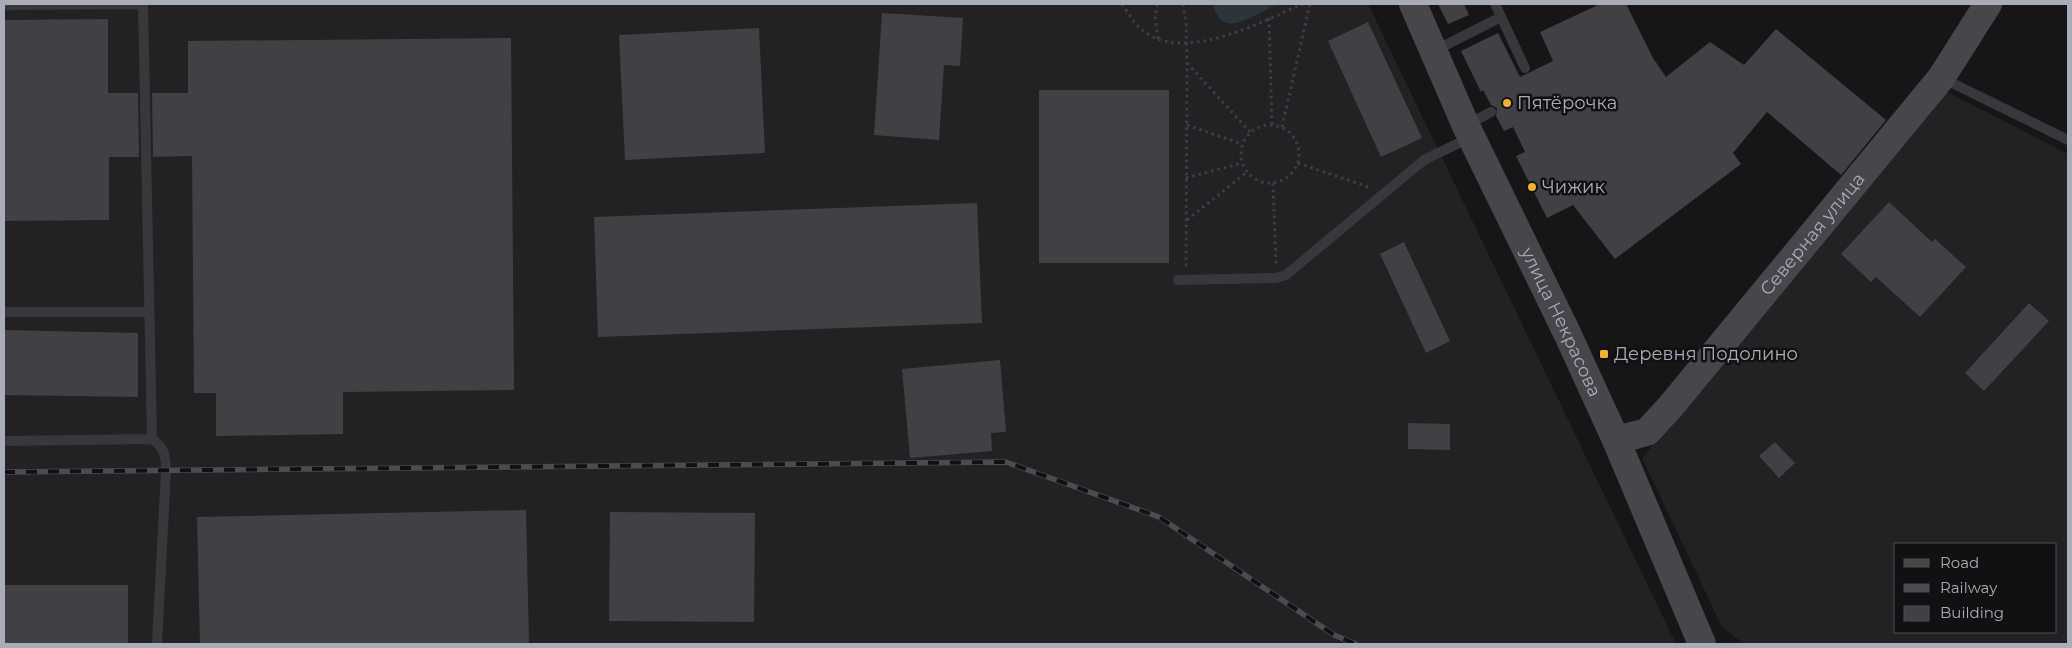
<svg xmlns="http://www.w3.org/2000/svg" width="2072" height="648" font-family="Montserrat,sans-serif">
<rect width="100%" height="100%" fill="#161618"/>
<path fill="#222225" fill-rule="evenodd" d="M4 4H1368L1676 644H4Z
M1945 91 2068 154V644H1744L1722 627 1642 458ZM1896 544H2056V632H1896Z"/>
<path fill="#2c353c" d="M1213 4H1278C1258 11 1222 44 1213 4Z"/>
<path fill="#404145" d="M1438 4H1464L1469 15 1448 24Z
M1600 4H1626L1653 58 1666 77 1710 42 1744 65 1776 29 1886 120 1841 175 1767 112 1733 153 1741 164 1615 259 1573 205 1547 218 1516 156 1525 152 1513 127 1504 131 1496 116 1497 108 1491 105 1483 90 1481 92 1461 51 1498 33 1520 77 1553 61 1540 32Z
M882 13 963 18 960 66 944 65 939 140 874 135Z
M108 19V93H138L139 157H109V220L4 221V20Z
M1368 22 1422 138 1381 157 1328 41Z
M759 28 765 153 625 160 619 35Z
M511 38 514 390 343 392V434L216 436V393H194L192 156 153 157 152 93H188V41Z
M1039 90H1169V263H1039Z
M1889 202 1932 242 1935 239 1966 267 1920 317 1876 277 1871 282 1841 254Z
M977 203 982 323 598 337 594 217Z
M1404 242 1450 341 1426 353 1380 254Z
M2029 303 2049 321 1984 391 1965 373Z
M4 330 138 333V397L4 395Z
M1000 360 1006 432 991 433 992 451 910 458 902 369Z
M1408 423 1450 424V450L1408 449Z
M1775 442 1795 463 1779 478 1759 456Z
M526 510 529 644H200L197 517Z
M610 512 755 513 754 622 609 621Z
M4 585H128V644H4Z"/>
<g fill="none" stroke-linecap="round" stroke-linejoin="round">
<path stroke="#3d3f44" stroke-width="3" stroke-dasharray="2.5 4" stroke-linecap="butt" d="M1122 4C1129 14 1135 26 1146 33 1189 62 1262 21 1303 4
M1157 4 1155 17 1158 39
M1183 4 1186 23 1187 63 1186 265H1190
M1269 18 1272 125
M1187 63 1250 132
M1241 154a29 29 0 1 1 58 0a29 29 0 1 1-58 0Z
M1187 125 1242 144
M1282 127 1310 4
M1298 163 1371 188
M1186 178 1242 163
M1273 183 1276 265
M1187 220 1247 172"/>
<path stroke="#37383d" stroke-width="10" d="M1495 4 1525 68
M4 5 143 4 152 439
M1434 51 1501 17
M1942 78 2068 140
M1467 125 1491 112
M1178 280 1276 278 1286 275 1424 160 1471 137
M4 312H149
M4 441 152 439C164 447 166 456 166 470L157 644"/>
<g stroke="#45474d" stroke-width="28">
<path id="s1" d="M1413 4 1466 126 1567 333 1616 440 1702 644"/>
<path id="s2" d="M1616 440 1647 432 1671 406 1941 78 1988 4"/>
</g>
<defs>
<path id="rail" d="M4 472 1006 462 1159 517 1334 635 1356 644"/>
</defs>
<use href="#rail" stroke="#4a4c52" stroke-width="5.5"/>
<use href="#rail" stroke="#111113" stroke-width="4" stroke-dasharray="11" stroke-linecap="butt"/>
</g>
<g fill="#f2b134" stroke="#111113" stroke-width="2">
<circle cx="1507" cy="103" r="5"/>
<circle cx="1532" cy="187" r="5"/>
<rect x="1599" y="349" width="10" height="10" rx="2.5"/>
</g>
<g text-anchor="middle" dominant-baseline="central" stroke-width="5" stroke-linejoin="round" paint-order="stroke">
<g font-size="18" fill="#a8adb8" stroke="#111113" text-anchor="start">
<text x="1517" y="103">Пятёрочка</text>
<text x="1542" y="187">Чижик</text>
<text x="1614" y="354">Деревня Подолино</text>
</g>
<g font-size="18" fill="#a8adb8" stroke="#111113">
<text stroke="none"><textPath href="#s2" startOffset="290">Северная улица</textPath></text>
<text stroke="none"><textPath href="#s1" startOffset="351">улица Некрасова</textPath></text>
</g>
</g>
<rect width="2072" height="648" fill="none" stroke="#a8adb8" stroke-width="10"/>
<rect x="1894" y="543" width="162" height="90" fill="#111113" stroke="#4d4f55"/>
<rect x="1904" y="559" width="25" height="8" fill="#45474d" stroke="#4d4f55"/>
<text x="1940" y="568" font-size="15" fill="#a8adb8">Road</text>
<rect x="1904" y="584" width="25" height="8" fill="#4a4c52" stroke="#4d4f55"/>
<text x="1940" y="593" font-size="15" fill="#a8adb8">Railway</text>
<rect x="1904" y="606" width="25" height="15" fill="#404145" stroke="#4d4f55"/>
<text x="1940" y="618" font-size="15" fill="#a8adb8">Building</text>
</svg>
